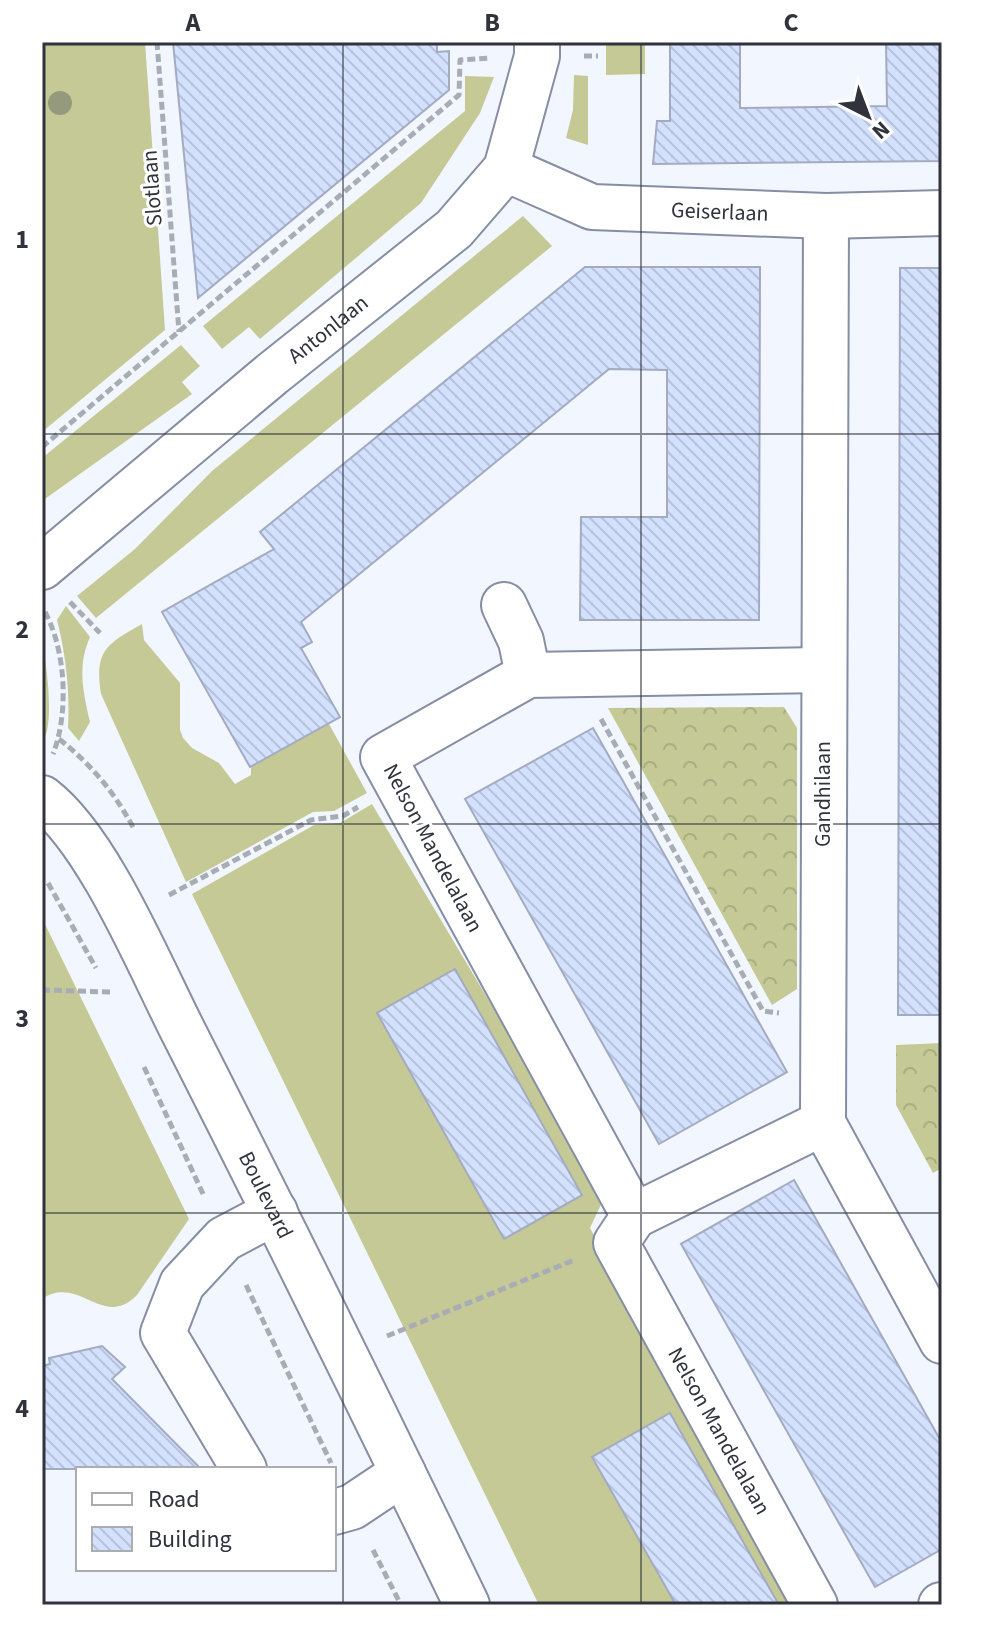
<svg xmlns="http://www.w3.org/2000/svg" width="984" height="1647" font-family="'Source Sans 3',sans-serif">
<defs>
<pattern id="forest-crowns" width="20" height="18" patternUnits="userSpaceOnUse" patternTransform="scale(2)"><rect width="20" height="18" fill="#c4c996"/><path d="M2 6a3 3 0 1 1 6 0M12 15a3 3 0 1 1 6 0" fill="none" stroke="#a9ad82"/></pattern>
<pattern id="building-back-hatch" width="6" height="6" patternUnits="userSpaceOnUse" patternTransform="scale(2)"><rect width="6" height="6" fill="#d4e1fe"/><path d="M-1 5l2 2M0 0l6 6M5-1l2 2" fill="none" stroke="#b6c2db"/></pattern>
</defs>
<rect width="100%" height="100%" fill="#f2f6ff"/>
<path fill="#c4c996" d="M42 42H145L165 330 42 432Z
M606 42H645V74L606 75Z
M574 75 588 76V145L566 138 573 110Z
M465 76 494 77 480 113 421 203 260 339 249 327 222 349 203 326 465 111Z
M523 216 552 246 96 618 77 596 135 549 212 471Z
M181 345 200 366 182 382 192 394 42 501V458Z
M66 606 90 637C77 666 83 692 90 722L79 741 68 728C70 692 66 655 57 620Z
M142 624 144 640 180 683V730L183 738 192 748 219 763 235 784 251 775V767L329 724 367 793 334 811 313 812 186 882 101 694C94 650 107 644 142 624Z
M42 644C47 664 55 728 42 742Z
M372 804 605 1196 590 1228 796 1605H539L192 894 314 825 340 823Z
M42 918 189 1219 137 1295C103 1330 79 1274 42 1299Z"/>
<path fill="url(#forest-crowns)" d="M784 707 797 728V989L772 1005 608 708Z
M942 1043V1168L933 1173 896 1105V1045Z"/>
<path fill="url(#building-back-hatch)" stroke="#a2abc0" stroke-width="2" d="M173 42H437V52L449 51V90L198 298Z
M670 42H740V108L887 106 886 42H942V161L653 164 657 121H670Z
M585 267H760L759 620H580L581 517H667V370L609 369 301 622 312 642 301 648 340 717 250 767 162 612 274 549 260 532Z
M900 268H942V1015H898Z
M593 728 787 1072 659 1144 465 799Z
M455 969 582 1195 504 1239 377 1013Z
M794 1180 942 1443V1549L875 1587 681 1244Z
M102 1346 125 1367 112 1379 201 1469H42V1366L50 1364 49 1358Z
M670 1413 692 1452 779 1605H676L592 1457Z"/>
<g fill="none" stroke-linecap="round" stroke-linejoin="round">
<defs>
<g id="minor">
<path id="s1" d="M506 169 592 207 826 216 942 213"/>
<path d="M826 216 823 1123 942 1341"/>
<path id="s2" d="M42 567 272 374 454 229 506 169 537 56V42"/>
<path d="M504 605 521 641 528 675"/>
<path id="s3" d="M42 798C99 841 151 969 185 1035 281 1224 375 1414 467 1605"/>
<path d="M634 1216 823 1123"/>
<path d="M244 1469 163 1333 182 1284 224 1239 275 1212"/>
<path d="M334 1512 352 1507 403 1473"/>
<path d="M815 1605 616 1243 634 1216 383 757 528 675 822 670"/>
<path d="M941 1605H942"/>
</g>
</defs>
<use href="#minor" stroke="#868ea3" stroke-width="48"/>
<path stroke="#a8acb5" stroke-width="5" stroke-dasharray="8 4" stroke-linecap="butt" d="M157 42 179 332
M584 56H598
M42 447 459 95 460 60 490 58
M70 602 100 633
M45 612C66 651 69 713 53 754
M601 719 763 1011 779 1013
M59 739C91 764 115 793 134 829
M48 883 96 968
M169 895 311 820 343 816 358 807
M42 990 110 992
M144 1067 204 1196
M246 1285 331 1463
M387 1336 574 1260
M373 1550 401 1605"/>
<use href="#minor" stroke="#fff" stroke-width="44"/>
</g>
<circle fill="#969a7d" cx="60" cy="103" r="12"/>
<path fill="none" stroke="#30333c" stroke-width="2" stroke-opacity="0.55" d="M343 42V1605M641 42V1605M42 434H942M42 824H942M42 1213H942"/>
<g text-anchor="middle" dominant-baseline="central" stroke-width="6" stroke-linejoin="round" paint-order="stroke">
<g font-size="22" fill="#30333c" stroke="#fff">
<text transform="translate(152 188) rotate(-94)">Slotlaan</text>
<text stroke="none"><textPath href="#s1" startOffset="222">Geiserlaan</textPath></text>
<text stroke="none"><textPath href="#s2" startOffset="372">Antonlaan</textPath></text>
<text transform="translate(823 794) rotate(-90)">Gandhilaan</text>
<text transform="translate(433 848) rotate(62)">Nelson Mandelalaan</text>
<text stroke="none"><textPath href="#s3" startOffset="458">Boulevard</textPath></text>
<text transform="translate(719 1431) rotate(61)">Nelson Mandelalaan</text>
</g>
</g>
<rect width="984" height="1647" fill="none" stroke="#ffffff" stroke-width="88"/>
<rect x="76" y="1467" width="260" height="104" fill="#ffffff" stroke="#acadb1" stroke-width="2"/>
<rect x="92" y="1493" width="40" height="12" fill="#ffffff" stroke="#acadb1" stroke-width="2"/>
<text x="148" y="1507" font-size="24" fill="#30333c">Road</text>
<rect x="92" y="1527" width="40" height="24" fill="url(#building-back-hatch)" stroke="#acadb1" stroke-width="2"/>
<text x="148" y="1547" font-size="24" fill="#30333c">Building</text>
<g transform="translate(868 116) rotate(138)" stroke="#ffffff" stroke-width="6" paint-order="stroke">
<path d="M0-6L14 30L0 20L-14 30Z" fill="#30333c"/>
<text y="-12" font-size="22" font-weight="bold" text-anchor="middle" fill="#30333c">N</text>
</g>
<rect x="44" y="44" width="896" height="1559" fill="none" stroke="#30333c" stroke-width="3"/>
<g font-size="26" text-anchor="middle" font-weight="bold" fill="#30333c">
<text x="193" y="31">A</text>
<text x="492" y="31">B</text>
<text x="791" y="31">C</text>
<text x="22" y="248">1</text>
<text x="22" y="638">2</text>
<text x="22" y="1027">3</text>
<text x="22" y="1417">4</text>
</g>
</svg>
